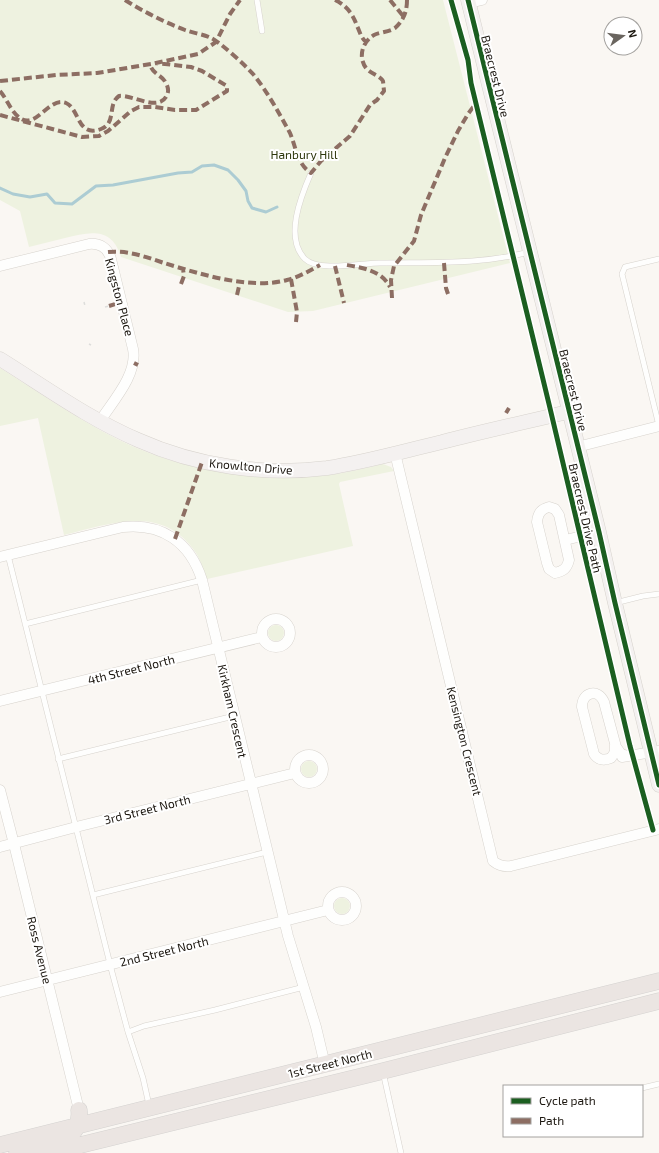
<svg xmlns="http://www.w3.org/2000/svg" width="659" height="1153" font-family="'Exo 2',sans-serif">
<rect width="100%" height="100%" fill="#faf7f3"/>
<path fill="#eef2e0" d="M0 0H443L510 263 313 311 288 312 121 257C112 226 89 232 65 238 53 241 41 244 29 247L20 211 0 200Z
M0 368C38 392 76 418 117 439 183 472 256 482 329 475 347 473 365 468 383 464L391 467 394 471 340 482 339 484 353 546 207 579C203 570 201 561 196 553 162 503 111 524 64 535L38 418 0 426Z
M268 633a8 8 0 1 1 16 0a8 8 0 1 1-16 0Z
M301 769a8 8 0 1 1 16 0a8 8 0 1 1-16 0Z
M334 906a8 8 0 1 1 16 0a8 8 0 1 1-16 0Z"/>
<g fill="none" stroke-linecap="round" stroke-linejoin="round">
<path stroke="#acccd3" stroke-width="3" d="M0 188 13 194 30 197 47 194 55 203 72 204 96 186 113 185 178 173 192 172 202 166 214 165 228 170 238 180 246 191 248 201 252 208 266 212 277 207"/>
<defs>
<path id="lane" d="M257 0 262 31
M311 173C301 196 284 238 305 259 318 272 362 263 380 263 430 262 480 265 529 252
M659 426 622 274 625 267 659 259
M8 555 112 972 128 1032 143 1078 149 1105
M615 603 643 596 659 594
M25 624 202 580
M58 759 234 716
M93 895 267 852
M128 1032 144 1026 215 1010 304 987
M383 1072 401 1153
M642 1088 659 1084"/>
<path id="street" d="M469 3 482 0
M0 266 89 244C100 243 108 248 111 259L133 349C138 374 113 401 100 421
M577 447 659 426
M395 453 493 861C499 866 504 867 511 866L659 829
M549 507 555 509 559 515 569 560C567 568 564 571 555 573L549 569 547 563 537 522C538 513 541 509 549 507Z
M565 540 599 532
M0 557 123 527C162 523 190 542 202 580L288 936 316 1027 325 1065
M262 633a14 14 0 1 1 28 0a14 14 0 1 1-28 0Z
M0 701 262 637
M615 745V752L611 758C604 761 598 760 594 754L582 707C582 692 598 688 604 702L616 747 621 754 628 756
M295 769a14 14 0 1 1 28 0a14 14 0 1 1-28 0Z
M622 757 659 751
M0 790 14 844 79 1110
M0 847 76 827 295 773
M328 906a14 14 0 1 1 28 0a14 14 0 1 1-28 0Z
M0 992 328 910"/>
<path id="secondary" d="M468 0 599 532 615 603 659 785
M0 359C45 387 89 419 138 440 196 466 264 476 327 468 366 462 404 451 442 442 484 431 526 422 568 412"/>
<path id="primary" d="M0 1145 659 981
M17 1153C42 1146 83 1145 79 1110
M48 1153 383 1071 659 1001"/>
</defs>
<use href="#lane" stroke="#d7d3cd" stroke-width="6"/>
<use href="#street" stroke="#d7d3cd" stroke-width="11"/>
<use href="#secondary" stroke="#d7d3cd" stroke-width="15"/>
<use href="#primary" stroke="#d4d2d0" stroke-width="17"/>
<path stroke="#dddddb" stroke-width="1.5" stroke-dasharray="3 3" stroke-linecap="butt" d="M84 302 85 306
M105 307 109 306
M89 344 91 345"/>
<use href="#lane" stroke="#fefefd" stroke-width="5"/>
<use href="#street" stroke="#fefefd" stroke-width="10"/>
<use href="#secondary" stroke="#f4f1f0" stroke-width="14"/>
<use href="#primary" stroke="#ebe5e2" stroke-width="16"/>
<path stroke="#8d6e63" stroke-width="4" stroke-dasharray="8 4" stroke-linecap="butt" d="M125 0C144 12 164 22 185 30 193 33 203 34 211 38 220 42 246 66 253 74 267 91 279 113 290 133 296 147 297 164 311 173L321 161 350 136 370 105 377 100 384 91 383 81C379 75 371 74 366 68 358 57 362 42 374 35 380 32 389 32 395 28 404 20 407 11 407 0
M335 0C346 5 353 14 357 26 360 32 361 38 366 42
M390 0 404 17
M0 81 56 75 97 73 151 64 198 54 216 42 230 14 240 0
M0 91C7 99 11 112 20 118 36 130 49 96 66 103 80 109 77 138 101 129 117 123 107 104 119 96 132 94 159 113 167 95 169 91 168 87 166 83 162 75 152 74 150 64
M0 115 82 137 99 136 108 131 131 111 139 107H155L175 110H196L227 91V86L202 71 191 67 156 63
M108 252C128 250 146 257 164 263 200 274 250 290 287 280 299 277 309 271 320 265
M444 263 446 288 448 294
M347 265C364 268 382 271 390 287
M335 266 344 303
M291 279 297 312 296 322
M181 284 184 276 183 269
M237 295 240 282
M392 298 391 280 394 266 414 241 421 215 445 158 458 131 468 114 476 103
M109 306 122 302
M134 363 138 365
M506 413 509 408
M175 539 202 462"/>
<defs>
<path id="cycleway" d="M451 0 468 60 471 83 549 404 630 746 653 830
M468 0 599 532 615 603 659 785"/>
</defs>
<use href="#cycleway" stroke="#fff" stroke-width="8"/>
<use href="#cycleway" stroke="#1b5e20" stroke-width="5"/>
</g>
<g text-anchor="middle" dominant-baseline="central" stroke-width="4" stroke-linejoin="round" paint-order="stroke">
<g font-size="12" fill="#1c1710" stroke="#fff">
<text transform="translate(496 76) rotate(76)">Braecrest Drive</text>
<text transform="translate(120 297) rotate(75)">Kingston Place</text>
<text transform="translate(574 390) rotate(76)">Braecrest Drive</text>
<text transform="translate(251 466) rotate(5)">Knowlton Drive</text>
<text transform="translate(586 518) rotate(77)">Braecrest Drive Path</text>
<text transform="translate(131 669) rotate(-14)">4th Street North</text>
<text transform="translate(233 711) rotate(77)">Kirkham Crescent</text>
<text transform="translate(465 741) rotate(76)">Kensington Crescent</text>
<text transform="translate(147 809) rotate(-14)">3rd Street North</text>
<text transform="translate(40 950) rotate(76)">Ross Avenue</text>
<text transform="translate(164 951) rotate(-14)">2nd Street North</text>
<text transform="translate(330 1063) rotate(-14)">1st Street North</text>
</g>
<g font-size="12" fill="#2e380d" stroke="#fff">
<text x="304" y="154">Hanbury Hill</text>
</g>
</g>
<rect x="503" y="1085" width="140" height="52" fill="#ffffff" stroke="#a4a29f"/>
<rect x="511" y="1098" width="20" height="6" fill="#1b5e20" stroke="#a4a29f"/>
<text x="539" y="1105" font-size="12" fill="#1c1710">Cycle path</text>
<rect x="511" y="1118" width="20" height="6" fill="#8d6e63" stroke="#a4a29f"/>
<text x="539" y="1125" font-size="12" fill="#1c1710">Path</text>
<g transform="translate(623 36) rotate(76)"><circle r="19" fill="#ffffff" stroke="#a4a29f"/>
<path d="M0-3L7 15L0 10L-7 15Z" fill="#6a655f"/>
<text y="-6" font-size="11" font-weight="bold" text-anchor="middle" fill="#1c1710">N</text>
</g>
</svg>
